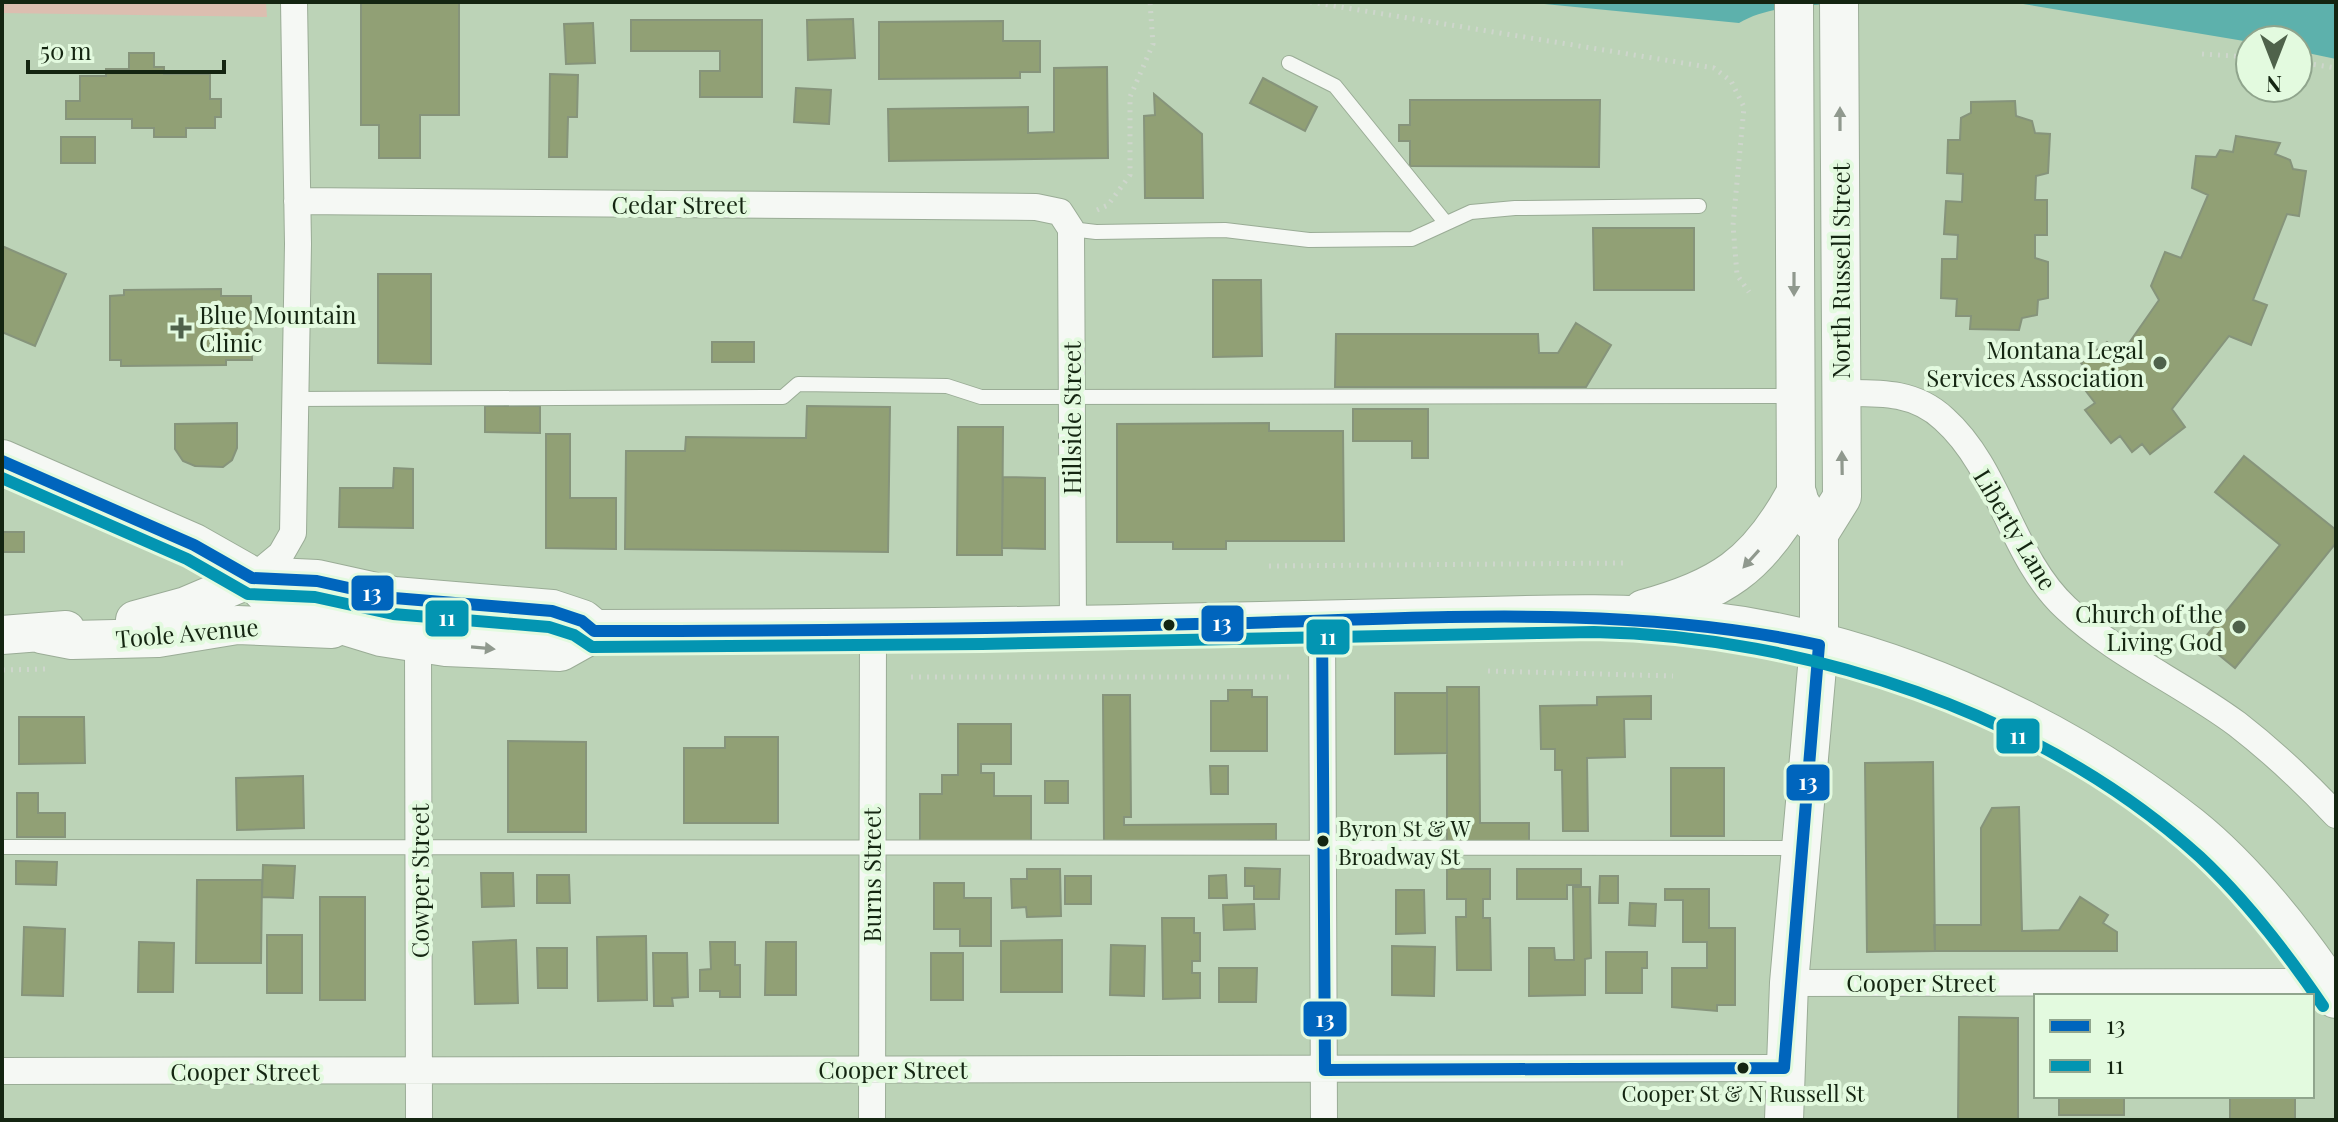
<svg xmlns="http://www.w3.org/2000/svg" width="2338" height="1122" font-family="'Playfair Display',serif">
<rect width="100%" height="100%" fill="#bcd3b7"/>
<path fill="#dcbeb0" d="M2 2H266L267 17 2 13Z"/>
<path fill="#5db1ac" d="M1523 2H1847C1813 6 1769 5 1739 23Z
M2011 2H2336V59L2298 51V40L2250 42Z"/>
<path fill="#91a075" stroke="#86947b" stroke-width="2" d="M361 2H459V115H420V158H379V125H361Z
M853 19 855 58 808 60 807 20Z
M631 20H762V97H700V71H720V51H631Z
M1003 21V41H1040V72H1020V78L879 79V22Z
M593 23 595 63 566 64 564 24Z
M129 53H154V67H164V74H210V99H221V117H215V128H186V137H154V128H132V119H66V101H80V76H106V69H129Z
M1107 67 1108 158 889 161 888 109 1028 107V133L1054 132V68Z
M550 74 578 75 577 117H568L567 157H549Z
M1263 78 1317 107 1305 131 1250 103Z
M796 88 831 90 829 124 794 122Z
M1154 94 1202 134 1203 198H1145L1144 116 1155 115Z
M1410 100H1600L1599 167 1410 166V141H1399V125H1410Z
M2015 101 2016 116 2032 121 2035 133 2050 134 2048 173 2036 176 2035 200H2047V235H2035V258L2048 262V298L2038 300 2037 315 2022 318 2019 330 1970 329 1971 316H1956L1957 299 1941 298 1942 259H1957L1958 235 1944 234 1946 201 1962 202 1963 174 1947 173 1948 140H1960L1961 118 1971 113V102Z
M2236 136 2280 143 2275 154 2290 160 2293 169 2306 171 2299 216 2287 214 2253 300 2267 305 2251 345 2229 336 2172 409 2185 427 2150 454 2142 444 2132 452 2120 436 2111 443 2085 410 2095 403 2082 386 2092 377 2081 363 2107 342 2122 353 2159 300 2151 286 2165 252 2181 258 2208 195 2192 188 2196 156 2216 157 2220 150 2233 152Z
M61 137H95V163H61Z
M1593 228H1694V290H1594Z
M2 246 66 274 35 346 2 332Z
M378 274H431V364L378 363Z
M1213 280H1261L1262 356 1213 357Z
M221 289V296H251L252 360H226V365L121 366V360H110V296L124 295V290Z
M1576 323 1611 345 1586 387H1335L1336 334H1538L1539 353H1558Z
M712 342H754V362H712Z
M485 406H540V433L485 432Z
M807 406 890 407 888 552 625 549 626 451H685L686 437 806 438Z
M1353 409H1428V458H1412V441H1353Z
M237 423V448L232 460 223 467 195 466 183 461 175 449V424Z
M1269 423V431H1343L1344 541H1226V549H1173V542H1117V424Z
M958 427H1003L1002 555H957Z
M546 434H570V498H616V549L546 548Z
M2244 456 2336 530V543L2235 668 2202 641 2280 545 2215 492Z
M394 468 413 469V528L339 527 340 488H393Z
M1003 477 1045 478V549L1002 548Z
M2 532H24V552H2Z
M1447 687H1479L1480 823H1529V843H1447Z
M1228 690H1252V697H1267V751H1211V701H1228Z
M1395 693H1447V753L1395 754Z
M1103 695H1130L1131 817H1124V825L1276 824V840L1104 842Z
M1651 696V719H1624L1625 757 1587 758 1588 831H1563L1562 770H1555V749H1541L1540 706 1597 705V697Z
M19 717H84L85 763 19 764Z
M958 724H1011V764H981V773H994V796H1031V843L920 842V794H942V775H958Z
M725 737H778V823H684V748H725Z
M508 741 586 742V832H508Z
M1933 762 1935 951 1867 952 1865 763Z
M1210 766H1228V794H1211Z
M1671 768H1724V836H1671Z
M303 776 304 828 237 830 236 778Z
M1045 781H1068V803H1045Z
M17 793H38V813H65V837H17Z
M2019 807 2022 931 2059 930 2080 897 2108 915 2103 923 2117 932V951H1935L1934 925H1981V828L1992 808Z
M16 861 57 862 56 885 16 884Z
M263 865 295 866 293 898 262 897Z
M1245 868 1280 869 1279 899H1254V886H1245Z
M1027 869H1060L1061 916 1027 917 1026 907 1012 908 1011 879H1027Z
M1447 869H1490V899H1483V918H1490L1491 970H1457L1456 917H1466V899H1447Z
M1517 869H1581V885H1567V899H1517Z
M481 873H513L514 906 482 907Z
M537 875H569L570 903H537Z
M1226 875 1227 898H1209V876Z
M1065 876H1091V904H1065Z
M1600 876H1618V903H1599Z
M197 880H262L261 963H196Z
M934 883H964V898H991V946H960V929H934Z
M1573 887H1590L1591 958 1585 959V995L1529 996V948H1554L1555 960H1574Z
M1665 889H1709V928H1735V1005H1717V1011L1672 1007V968H1707V942H1683V900H1665Z
M1396 890H1424L1425 933 1396 934Z
M320 897H365V1000H320Z
M1630 903 1656 904 1655 926 1629 925Z
M1254 904 1255 929 1224 930 1223 905Z
M1162 918H1194V933H1200V961H1192V973H1200V998L1163 999Z
M24 927 65 929 63 996 22 995Z
M267 935H302V993H267Z
M646 936 647 1000 598 1001 597 937Z
M516 940 518 1003 475 1004 473 942Z
M1062 940V992H1001V941Z
M139 942 174 943 173 992H138Z
M710 942H735V965H740V997H720V991H700V970L711 969Z
M766 942H796V995H765Z
M1111 945 1145 946 1144 996 1110 995Z
M1392 946 1435 947 1434 996 1392 995Z
M537 948H567V988H538Z
M1606 952H1647V968H1642V993H1606Z
M653 953H687L688 997 672 998 673 1006H654Z
M931 953H963V1000H931Z
M1219 968H1257L1256 1002H1219Z
M1959 1017 2018 1018V1120H1958Z
M2059 1096H2124V1115H2059Z
M2230 1096H2295V1120H2230Z"/>
<g fill="none" stroke-linecap="round" stroke-linejoin="round">
<defs>
<path id="lane" d="M1289 63 1335 86 1445 222
M1071 229 1096 232 1225 230 1309 240 1412 239 1471 212 1515 208 1699 206
M295 399 783 397 798 384 947 386 981 397 1793 396
M2 847 1798 848"/>
<path id="street" d="M297 201 1036 207 1060 212 1071 229 1073 627
M1841 393C1879 393 1914 391 1944 419 2000 469 2011 557 2066 608 2116 655 2182 683 2237 724 2273 752 2305 782 2336 815
M252 578 281 554 293 533 298 244 294 2
M1322 621 1324 1120
M418 642 419 1120
M1789 983 2326 982 2331 977
M2 1071 1784 1068
M872 1120 873 629"/>
<path id="secondary" d="M1794 2 1796 496 1811 521
M135 620 186 606 252 578
M41 634 72 640 158 638 237 625 332 629
M2 635 66 630
M1784 1120 1789 983 1819 645V534L1842 497 1839 2"/>
<path id="primary" d="M2 461 194 545 252 578 271 597 296 609 381 635 446 645 560 650 594 631C801 631 1007 629 1214 624 1304 622 1395 620 1486 618 1558 616 1630 614 1701 622 1875 642 2052 719 2189 827 2244 871 2297 938 2336 997
M252 578 317 581 394 598 552 611 582 621 594 631
M1644 611C1721 589 1757 567 1796 496"/>
</defs>
<use href="#lane" stroke="#9aac96" stroke-width="16"/>
<use href="#street" stroke="#9aac96" stroke-width="28"/>
<use href="#secondary" stroke="#9aac96" stroke-width="40"/>
<use href="#primary" stroke="#9aac96" stroke-width="44"/>
<path stroke="#ced6cc" stroke-width="5" stroke-dasharray="2 6" stroke-linecap="butt" d="M1310 2 1714 68 1731 81 1744 107 1733 225 1737 275 1749 292
M2202 54 2250 57
M2298 62 2336 68
M1097 210 1108 205 1130 175V97L1153 44 1150 2
M1269 566 1623 563
M3 670 46 669
M1488 671 1673 676
M911 677H1293"/>
<use href="#lane" stroke="#f5f8f4" stroke-width="14"/>
<use href="#street" stroke="#f5f8f4" stroke-width="26"/>
<use href="#secondary" stroke="#f5f8f4" stroke-width="38"/>
<use href="#primary" stroke="#f5f8f4" stroke-width="42"/>
<defs>
<path id="bus-1" d="M2 461 194 545 252 578 317 581 394 598 552 611 582 621 594 631C810 631 1026 628 1242 623 1437 618 1626 604 1819 645L1784 1068 1325 1070 1322 621"/>
<path id="bus-2" d="M2 478 187 559 248 594 315 597 393 614 549 627 574 635 592 647 982 644 1594 632C1805 636 2041 713 2200 857 2247 901 2287 953 2323 1006"/>
</defs>
<use href="#bus-1" stroke="#e3fadf" stroke-width="18"/>
<use href="#bus-2" stroke="#e3fadf" stroke-width="18"/>
<use href="#bus-1" stroke="#0065bd" stroke-width="12"/>
<use href="#bus-2" stroke="#0395b2" stroke-width="12"/>
</g>
<defs><path id="oneway-solid" d="M-6-.8H1V-3.2L6.5 0L1 3.2V.8H-6Z" transform="scale(2)"/></defs>
<g fill="#90998e">
<use href="#oneway-solid" transform="translate(1840 119) rotate(-90)"/>
<use href="#oneway-solid" transform="translate(1794 284) rotate(90)"/>
<use href="#oneway-solid" transform="translate(1842 463) rotate(-91)"/>
<use href="#oneway-solid" transform="translate(1751 559) rotate(132)"/>
<use href="#oneway-solid" transform="translate(483 648) rotate(5)"/>
</g>
<g fill="#4f624b" stroke="#e3fadf" stroke-width="3">
<path d="M177 316h8v8h8v8h-8v8h-8v-8h-8v-8h8z"/>
<circle cx="2160" cy="363" r="8"/>
<circle cx="2239" cy="627" r="8"/>
</g>
<g fill="#142511" stroke="#e3fadf" stroke-width="3">
<circle cx="1169" cy="625" r="7"/>
<circle cx="1323" cy="841" r="7"/>
<circle cx="1743" cy="1068" r="7"/>
</g>
<g text-anchor="middle" dominant-baseline="central" stroke-width="8" stroke-linejoin="round" paint-order="stroke">
<g font-size="22" fill="#142511" stroke="#e3fadf" text-anchor="start">
<text x="1338" y="828">Byron St &amp; W<tspan x="1338" dy="28">Broadway St</tspan></text>
<text x="1743" y="1093" text-anchor="middle">Cooper St &amp; N Russell St</text>
</g>
<g font-size="24" fill="#142511" stroke="#e3fadf">
<text x="679" y="204">Cedar Street</text>
<text transform="translate(1840 271) rotate(-90)">North Russell Street</text>
<text transform="translate(1071 418) rotate(-90)">Hillside Street</text>
<text transform="translate(2016 529) rotate(59)">Liberty Lane</text>
<text transform="translate(187 632) rotate(-5)">Toole Avenue</text>
<text transform="translate(871 875) rotate(-90)">Burns Street</text>
<text transform="translate(419 881) rotate(-90)">Cowper Street</text>
<text x="1921" y="982">Cooper Street</text>
<text x="893" y="1069">Cooper Street</text>
<text x="245" y="1071">Cooper Street</text>
</g>
<g font-size="24" fill="#142511" stroke="#e3fadf" text-anchor="end">
<text x="199" y="314" text-anchor="start">Blue Mountain<tspan x="199" dy="28">Clinic</tspan></text>
<text x="2144" y="349">Montana Legal<tspan x="2144" dy="28">Services Association</tspan></text>
<text x="2223" y="613">Church of the<tspan x="2223" dy="28">Living God</tspan></text>
</g>
</g>
<g stroke="#e3fadf" stroke-width="3">
<rect x="350" y="574" width="45" height="38" rx="8" fill="#0065bd"/>
<rect x="424" y="599" width="46" height="39" rx="8" fill="#0395b2"/>
<rect x="1200" y="604" width="45" height="39" rx="8" fill="#0065bd"/>
<rect x="1305" y="618" width="46" height="38" rx="8" fill="#0395b2"/>
<rect x="1995" y="717" width="46" height="38" rx="8" fill="#0395b2"/>
<rect x="1785" y="763" width="46" height="39" rx="8" fill="#0065bd"/>
<rect x="1302" y="1000" width="46" height="38" rx="8" fill="#0065bd"/>
</g>
<g font-size="22" text-anchor="middle" font-weight="bold" fill="#fff">
<text x="372" y="601">13</text>
<text x="447" y="626">11</text>
<text x="1222" y="631">13</text>
<text x="1328" y="645">11</text>
<text x="2018" y="744">11</text>
<text x="1808" y="790">13</text>
<text x="1325" y="1027">13</text>
</g>
<rect width="2338" height="1122" fill="none" stroke="#142511" stroke-width="8"/>
<rect x="2034" y="994" width="280" height="104" fill="#e3fadf" stroke="#90a58d" stroke-width="2"/>
<rect x="2050" y="1020" width="40" height="12" fill="#0065bd" stroke="#90a58d" stroke-width="2"/>
<text x="2106" y="1034" font-size="24" fill="#142511">13</text>
<rect x="2050" y="1060" width="40" height="12" fill="#0395b2" stroke="#90a58d" stroke-width="2"/>
<text x="2106" y="1074" font-size="24" fill="#142511">11</text>
<g transform="translate(2274 64) rotate(180)"><circle r="38" fill="#e3fadf" stroke="#90a58d" stroke-width="2"/>
<path d="M0-6L14 30L0 20L-14 30Z" fill="#4f624b"/>
<text y="-12" font-size="22" font-weight="bold" text-anchor="middle" fill="#142511">N</text>
</g>
<path d="M28 60v12h196v-12" fill="none" stroke="#142511" stroke-width="4"/>
<text x="40" y="60" font-size="24" fill="#142511" stroke="#e3fadf" stroke-width="6" paint-order="stroke">50 m</text>
</svg>
